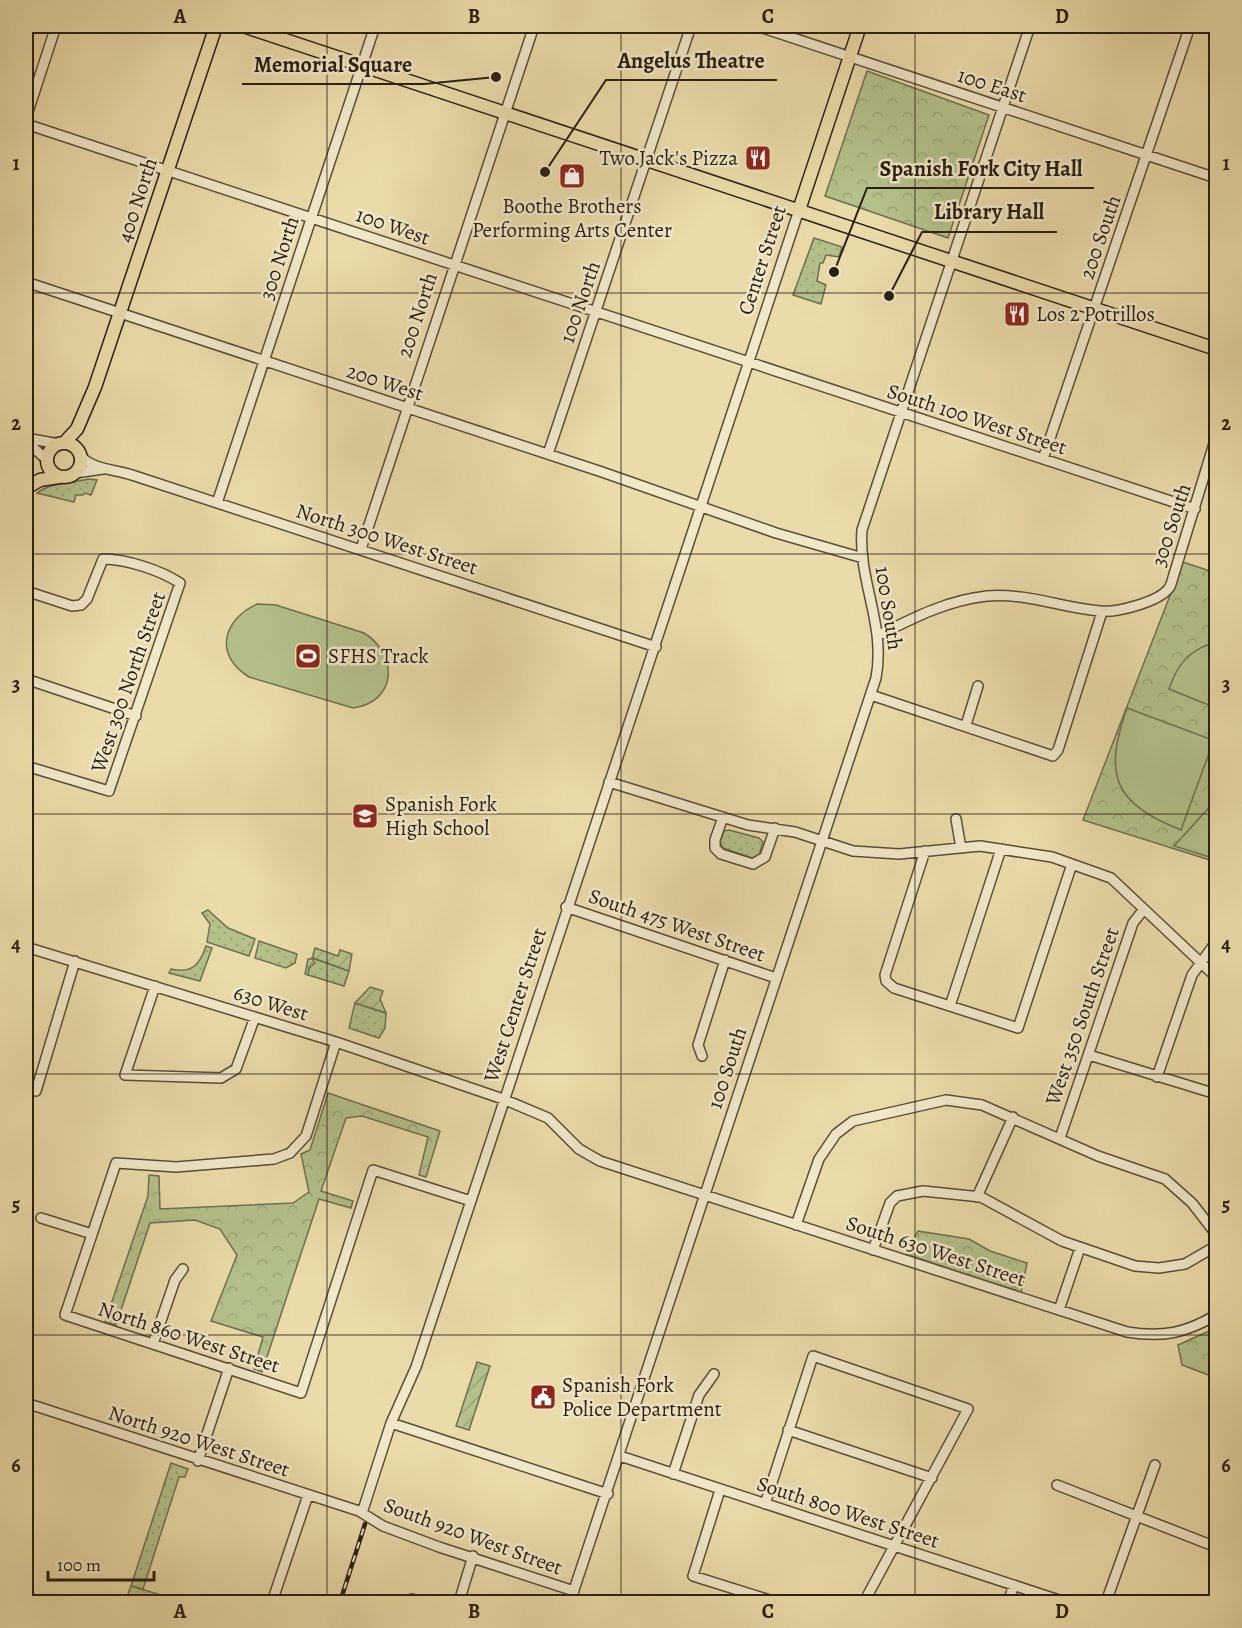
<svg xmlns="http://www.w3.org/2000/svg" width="1242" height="1628" font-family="Alegreya,serif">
<defs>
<pattern id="grass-dots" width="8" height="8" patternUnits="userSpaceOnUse" patternTransform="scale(1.5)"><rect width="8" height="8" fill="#b4c18b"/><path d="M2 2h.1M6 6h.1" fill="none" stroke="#9ba577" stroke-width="1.8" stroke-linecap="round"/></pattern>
<pattern id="park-crowns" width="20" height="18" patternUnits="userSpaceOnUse" patternTransform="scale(1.5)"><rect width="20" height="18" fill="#b4c18b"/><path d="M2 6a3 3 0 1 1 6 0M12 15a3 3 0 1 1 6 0" fill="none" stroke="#9ba577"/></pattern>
<pattern id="garden-furrows" width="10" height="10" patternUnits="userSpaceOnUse" patternTransform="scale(1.5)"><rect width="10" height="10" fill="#b4c18b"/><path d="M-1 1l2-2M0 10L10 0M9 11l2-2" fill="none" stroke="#9ba577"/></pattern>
</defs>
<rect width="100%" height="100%" fill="#eadcaa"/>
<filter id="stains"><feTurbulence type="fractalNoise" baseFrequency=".00333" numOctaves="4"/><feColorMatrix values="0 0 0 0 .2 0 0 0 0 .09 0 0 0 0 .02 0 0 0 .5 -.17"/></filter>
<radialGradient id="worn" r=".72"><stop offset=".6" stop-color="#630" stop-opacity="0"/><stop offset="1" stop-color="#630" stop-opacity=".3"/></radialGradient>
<path fill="url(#grass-dots)" stroke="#6e704e" stroke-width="1.5" d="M814 238 842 247 839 257 826 255 823 263H820L817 281 826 285 821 304 793 295Z
M88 479 97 480 91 495 85 493 83 495H76L74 502 37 493C48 483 73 483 88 479Z
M729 830 759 838 763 842 759 855 752 858 723 848 720 842 724 831Z
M208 910 228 928 255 939 249 956 207 942 210 924 202 913Z
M259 941 297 954 295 963 286 968 255 958Z
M206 946 212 948 200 981 169 973 171 969C191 974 200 965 206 946Z
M312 958 349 971 344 986 308 975 309 968 314 962Z
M355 1003 386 1013 385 1028 379 1038 349 1028Z
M171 1463 188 1469 185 1477H179L143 1589 131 1586Z"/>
<path fill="url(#park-crowns)" stroke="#6e704e" stroke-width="1.5" d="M867 71 989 115 948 238 825 196Z
M1183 562 1216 573V862L1083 820Z
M328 1093 440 1131 426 1177 419 1175 428 1137 362 1116 346 1118 321 1191 353 1201 351 1208 319 1199 262 1372 254 1369 263 1337 211 1321 237 1255 220 1229 195 1220 150 1223 116 1325 105 1322 148 1196 149 1175 159 1176 160 1209 293 1203 309 1192 301 1154 310 1150Z
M918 1231 969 1239 990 1251 1027 1263 1021 1293 906 1254Z
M1216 1328V1378L1182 1365 1178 1345Z
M131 1586 184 1602H125Z"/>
<path fill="url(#garden-furrows)" stroke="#6e704e" stroke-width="1.5" d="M315 948 338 956 340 950 352 954 349 971 313 958 314 964 309 968 308 975 305 974 308 959H312Z
M370 987 383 991 380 999 386 1013 355 1003Z
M477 1362 490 1366 469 1430 456 1426Z"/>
<path fill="#b4c18b" stroke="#6e704e" stroke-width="1.5" d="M257 604 276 605 364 633C399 655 397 702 353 708L249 677C214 656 222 620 257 604Z
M1210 644H1216V708L1169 689C1177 666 1187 652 1210 644Z
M1127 708 1210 739 1212 745 1181 830C1114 803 1103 776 1127 708Z
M1216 800V859L1174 846Z"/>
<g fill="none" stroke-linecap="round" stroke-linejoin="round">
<defs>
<path id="minor" d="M757 26 1216 178
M26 118 56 26
M26 124 1195 509
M26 282 602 472 776 533 863 558
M26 438 59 444
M26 441 47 460
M79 454C91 470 115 469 132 475L656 647
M548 454 691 26
M1043 459 1190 26
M75 473 103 469
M217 503 375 26
M361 549 534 26
M26 591 72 606 81 605 87 599 103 559C126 559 160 570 180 583L109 791 26 766
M879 635C913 618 948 600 987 596 1031 593 1060 608 1100 611 1116 613 1159 602 1169 588 1172 584 1173 576 1175 571L1216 437
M26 679 136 716
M871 695 1053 756 1058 750 1102 612
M966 725 978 686
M609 782 748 825 795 832 853 851 899 854 980 846 1052 857 1111 878 1216 977
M723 817 715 840V848L721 854 753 864 765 857 775 828
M956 819 961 848
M925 851 885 975 886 981 894 988 1018 1028 1072 864
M566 907 776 978
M26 947 336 1042 503 1099 548 1118 579 1149 600 1161 1127 1332C1162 1338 1186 1333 1216 1315
M155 986 125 1075 221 1078 236 1069 255 1017
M950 1006 1001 849
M336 1042 306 1136 290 1153 274 1159 176 1167 116 1163 65 1315 301 1393 373 1170 471 1201
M1089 1055 1216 1094
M702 1056 698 1045 725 960
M1157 1077 1192 975 1216 942
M36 1091 75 961
M1060 1138 1133 923 1144 909
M977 1197 1013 1117
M41 1218 92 1234
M796 1225 819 1159 836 1134 853 1121 946 1100 982 1105 1098 1156 1165 1179 1192 1203 1216 1234
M873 1250 890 1203 897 1196 923 1191 981 1197 1062 1241 1135 1266 1159 1268 1185 1264 1216 1246
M1059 1310 1080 1248
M153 1344 175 1280 183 1269
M26 1403 359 1511 383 1526 439 1547 574 1591
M391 1423 608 1494
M788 1430 932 1478
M620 1456 1065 1602
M198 1461 229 1368
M673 1474 699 1395 714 1374
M1057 1485 1216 1547
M720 1490 693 1576 776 1602
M765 1504 813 1356 968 1409 864 1602
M362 1513 391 1423 416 1367 799 210
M272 1602 308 1495
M411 1602 412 1599 423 1602
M459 1602 473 1556
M570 1602 876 678C886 624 858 581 862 530L1030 26
M1008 1602 1014 1585
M1106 1602 1155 1465"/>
<path id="major" d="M243 26 1216 349
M799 210 860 26
M64 443 77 429 95 387 216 26
M47 460a17 17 0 1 1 34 0a17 17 0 1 1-34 0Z
M26 488 40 480 59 477"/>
<path id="highway" d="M26 1597 28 1602"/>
</defs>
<use href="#minor" stroke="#594e37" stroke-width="12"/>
<use href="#major" stroke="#291e11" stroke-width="15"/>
<use href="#highway" stroke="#291e11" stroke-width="18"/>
<use href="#minor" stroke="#f1e8c8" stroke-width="9"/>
<use href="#major" stroke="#eadcaa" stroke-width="12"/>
<use href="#highway" stroke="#eadcaa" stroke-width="15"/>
<defs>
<path id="rail" d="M340 1602 365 1524"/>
</defs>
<use href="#rail" stroke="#291e11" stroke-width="4.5"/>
<use href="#rail" stroke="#f1e8c8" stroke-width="2" stroke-dasharray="7" stroke-linecap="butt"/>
</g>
<path fill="none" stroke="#291e11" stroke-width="1.5" stroke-opacity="0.55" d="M327 26V1602M621 26V1602M915 26V1602M26 293H1216M26 554H1216M26 814H1216M26 1074H1216M26 1335H1216"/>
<defs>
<symbol id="restaurant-square" viewBox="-11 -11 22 22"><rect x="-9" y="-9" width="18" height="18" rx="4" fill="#8f2418" stroke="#f1e8c8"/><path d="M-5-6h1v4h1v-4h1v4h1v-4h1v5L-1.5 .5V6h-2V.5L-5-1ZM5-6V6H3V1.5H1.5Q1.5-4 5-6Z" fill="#fff"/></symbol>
<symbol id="shop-square" viewBox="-11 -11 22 22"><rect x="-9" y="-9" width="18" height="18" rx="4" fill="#8f2418" stroke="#f1e8c8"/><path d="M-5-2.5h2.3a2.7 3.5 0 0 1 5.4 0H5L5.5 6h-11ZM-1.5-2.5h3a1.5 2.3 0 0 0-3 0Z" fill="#fff"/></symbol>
<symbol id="stadium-square" viewBox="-11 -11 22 22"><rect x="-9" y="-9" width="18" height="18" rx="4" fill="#8f2418" stroke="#f1e8c8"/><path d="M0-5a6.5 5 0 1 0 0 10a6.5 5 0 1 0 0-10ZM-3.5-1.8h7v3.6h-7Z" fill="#fff"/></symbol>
<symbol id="school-square" viewBox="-11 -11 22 22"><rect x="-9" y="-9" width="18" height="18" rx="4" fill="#8f2418" stroke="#f1e8c8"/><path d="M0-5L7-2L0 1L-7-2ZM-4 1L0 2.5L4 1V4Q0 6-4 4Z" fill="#fff"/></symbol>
<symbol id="civic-square" viewBox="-11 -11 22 22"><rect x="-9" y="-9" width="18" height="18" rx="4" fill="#8f2418" stroke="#f1e8c8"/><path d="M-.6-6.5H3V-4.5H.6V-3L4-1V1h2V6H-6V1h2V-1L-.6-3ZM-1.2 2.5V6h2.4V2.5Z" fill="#fff"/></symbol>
</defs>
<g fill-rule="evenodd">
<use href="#restaurant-square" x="743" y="143" width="30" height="30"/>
<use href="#shop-square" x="557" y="161" width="30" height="30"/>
<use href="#restaurant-square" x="1002" y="299" width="30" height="30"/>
<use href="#stadium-square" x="293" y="641" width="30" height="30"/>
<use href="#school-square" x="350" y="801" width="30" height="30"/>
<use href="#civic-square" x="528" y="1382" width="30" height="30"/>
</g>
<g text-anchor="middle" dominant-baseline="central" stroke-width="5" stroke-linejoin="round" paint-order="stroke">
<g font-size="21" fill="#291e11" stroke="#f1e8c8">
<text transform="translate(992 85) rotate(18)">100 East</text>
<text transform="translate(137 200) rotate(-72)">400 North</text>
<text transform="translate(393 226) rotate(19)">100 West</text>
<text transform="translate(1100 237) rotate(-71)">200 South</text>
<text transform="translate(279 258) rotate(-72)">300 North</text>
<text transform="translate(762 260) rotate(-72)">Center Street</text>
<text transform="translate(580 302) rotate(-71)">100 North</text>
<text transform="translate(417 315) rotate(-72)">200 North</text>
<text transform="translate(385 382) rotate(18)">200 West</text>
<text transform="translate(977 419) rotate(18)">South 100 West Street</text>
<text transform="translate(1171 525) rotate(-72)">300 South</text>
<text transform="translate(387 539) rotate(18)">North 300 West Street</text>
<text transform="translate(889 608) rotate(81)">100 South</text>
<text transform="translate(128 682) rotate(-71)">West 300 North Street</text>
<text transform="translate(677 925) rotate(19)">South 475 West Street</text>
<text transform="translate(271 1003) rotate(17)">630 West</text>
<text transform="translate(515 1005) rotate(-72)">West Center Street</text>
<text transform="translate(1082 1016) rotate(-71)">West 350 South Street</text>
<text transform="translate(727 1068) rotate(-72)">100 South</text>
<text transform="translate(936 1251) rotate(18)">South 630 West Street</text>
<text transform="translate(189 1337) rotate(18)">North 860 West Street</text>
<text transform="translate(199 1441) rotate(18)">North 920 West Street</text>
<text transform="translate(848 1512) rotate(18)">South 800 West Street</text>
<text transform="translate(473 1536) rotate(20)">South 920 West Street</text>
</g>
<g font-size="21" fill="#291e11" stroke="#f1e8c8" text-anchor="start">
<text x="738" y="158" text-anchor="end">Two Jack's Pizza</text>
<text x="572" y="206" text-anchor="middle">Boothe Brothers<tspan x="572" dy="24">Performing Arts Center</tspan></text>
<text x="1036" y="314">Los 2 Potrillos</text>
<text x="328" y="656">SFHS Track</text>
<text x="385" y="804">Spanish Fork<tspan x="385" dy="24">High School</tspan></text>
<text x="562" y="1385">Spanish Fork<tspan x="562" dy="24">Police Department</tspan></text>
</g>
</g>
<path fill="none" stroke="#291e11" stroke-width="2" d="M545 172L606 80H777M496 77L424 84H242M834 272L867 188H1094M889 296L922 232H1057"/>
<g fill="#291e11" stroke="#f1e8c8" stroke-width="2">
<circle cx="545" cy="172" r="6"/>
<circle cx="496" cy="77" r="6"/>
<circle cx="834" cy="272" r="6"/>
<circle cx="889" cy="296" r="6"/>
</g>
<g font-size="22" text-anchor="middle" font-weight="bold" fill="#291e11" stroke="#f1e8c8" stroke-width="5" stroke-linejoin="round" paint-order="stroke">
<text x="691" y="68">Angelus Theatre</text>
<text x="333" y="72">Memorial Square</text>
<text x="981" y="176">Spanish Fork City Hall</text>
<text x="989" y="219">Library Hall</text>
</g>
<rect width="1242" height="1628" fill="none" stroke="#eadcaa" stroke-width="66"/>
<path d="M48 1571v9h106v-9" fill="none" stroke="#291e11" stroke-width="3"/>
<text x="57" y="1571" font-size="18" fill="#291e11" stroke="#f1e8c8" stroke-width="4.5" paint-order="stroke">100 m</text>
<rect x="33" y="33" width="1176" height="1562" fill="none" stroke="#291e11" stroke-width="2"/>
<g font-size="20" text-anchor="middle" font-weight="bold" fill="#291e11">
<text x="180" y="23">A</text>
<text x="474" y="23">B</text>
<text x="768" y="23">C</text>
<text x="1062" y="23">D</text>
<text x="16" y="170">1</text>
<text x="1226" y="170">1</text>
<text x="16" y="430">2</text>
<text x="1226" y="430">2</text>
<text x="16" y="691">3</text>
<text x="1226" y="691">3</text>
<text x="16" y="951">4</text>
<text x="1226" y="951">4</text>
<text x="16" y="1211">5</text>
<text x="1226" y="1211">5</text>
<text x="16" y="1472">6</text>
<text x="1226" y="1472">6</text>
<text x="180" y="1618">A</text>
<text x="474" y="1618">B</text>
<text x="768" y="1618">C</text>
<text x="1062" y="1618">D</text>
</g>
<rect width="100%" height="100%" filter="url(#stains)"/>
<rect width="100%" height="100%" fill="url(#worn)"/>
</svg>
